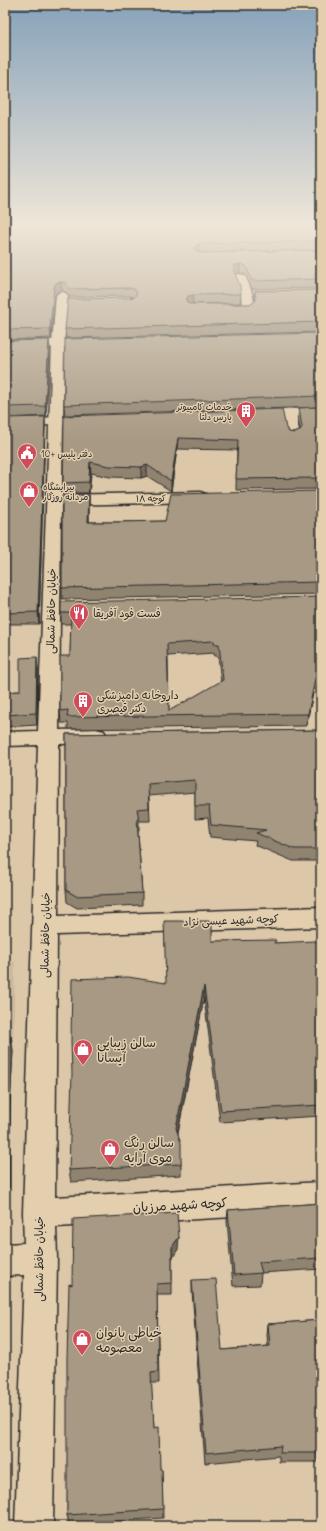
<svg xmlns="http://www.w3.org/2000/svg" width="326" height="1531" font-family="Delius,'Playpen Sans Arabic',sans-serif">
<rect width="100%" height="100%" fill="#dcc7a8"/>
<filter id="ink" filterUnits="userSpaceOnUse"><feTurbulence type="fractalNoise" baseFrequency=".025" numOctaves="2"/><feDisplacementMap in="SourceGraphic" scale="8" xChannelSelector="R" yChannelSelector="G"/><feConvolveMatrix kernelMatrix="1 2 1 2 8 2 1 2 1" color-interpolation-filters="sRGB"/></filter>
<g filter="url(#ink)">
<path fill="#ccb99d" d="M5 962H15L13 1050 5 1051Z"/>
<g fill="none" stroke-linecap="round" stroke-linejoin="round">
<defs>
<path id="minor" d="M240 274 244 275 246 277C249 286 258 301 252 311L248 312 218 311 216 308 218 305 242 304 241 295 234 277 236 275Z
M62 292 66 293 68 296 64 344 62 495 200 492 206 494 208 497 206 500 200 502 61 505 59 730 96 729 104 731 107 736 104 741 96 743 59 744 58 916 321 907V927L57 935 55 1197 321 1182V1212L56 1227 57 1258 53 1526H15L24 1275 5 1276V1244L24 1243 23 1213 38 745 5 746V732L38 731 52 344 56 296 58 293Z
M289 408 294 409 296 412 300 438 298 441 293 442 288 441 286 438 282 412 284 409Z"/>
<path id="tertiary" d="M94 339 99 340 100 343 99 346 5 349V341Z
M321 408V416L252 418 247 417 245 414 247 411 252 410Z
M94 416 99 417 101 420 99 423 5 427V419Z"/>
</defs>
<use href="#minor" stroke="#2b2b2b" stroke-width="3"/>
<use href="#tertiary" stroke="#2b2b2b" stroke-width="3"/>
<use href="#minor" fill="#e3cead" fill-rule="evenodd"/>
<use href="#tertiary" fill="#e3cead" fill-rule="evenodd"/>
</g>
<path fill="#908471" stroke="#2b2b2b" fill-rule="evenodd" d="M321 227V250L199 253 321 250V288L252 289 245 274 240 273 235 274 241 294 240 303 193 304H190H249L253 303 255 301V291L321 290V332L66 338 65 329 133 297 130 296 69 297 66 292 62 291 57 292 55 296 51 338 5 340V251Z
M321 333V407L65 415 64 405Z
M5 341 50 349 46 416 5 418Z
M321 407V489L236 490 237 450 177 449 171 491 147 476 141 478 110 477 91 473 89 493H64L63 483 64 416 286 428 289 432 294 433 300 431 298 418 299 408Z
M45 417V427L39 624H5V418Z
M321 491V594L62 599V588L89 495V522H118L165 521Z
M321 597V655L306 726 68 729V723H61L60 711 70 656 71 624H61V613ZM214 653V656H218L221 682 169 711 168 656Z
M38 669 37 725 5 727V692L20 691Z
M321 730V861H293L255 845 256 841 210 837 208 818 195 819V792L149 796 150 821H139V831H138L142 893V905L77 908 67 902 66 890V734Z
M212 941 276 943 321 944V1116L220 1122 204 998 178 1133 181 1164V1175L71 1182 69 1170 165 983Z
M5 1035 13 1050 10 1105 9 1188H5Z
M321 1203V1269L261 1273 260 1285 233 1286 227 1221 228 1210Z
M178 1249 172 1258V1295H157L159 1383H151L154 1428 160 1469 162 1470 163 1518 69 1524 67 1515 72 1285Z
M192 1280 222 1350 268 1346 267 1335 268 1324 321 1320V1462H279V1456L205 1463 192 1291Z"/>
<path fill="#756b5c" stroke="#2b2b2b" d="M199 244V252L193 248Z
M240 264V273L235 274 233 269 235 265Z
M61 282 62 291 57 292 55 296 51 338 50 329 54 287 56 283Z
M193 295V304L188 305 186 301 188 296Z
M49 340 50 349 46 416 45 406Z
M45 417V427L39 624 38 612Z
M178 438 177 449 171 491V481Z
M90 462 91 473 89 493V482Z
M147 465V476L141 478V467Z
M89 495V533L88 522Z
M321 650V655L306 726 308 714Z
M37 657 38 669 37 725 36 713Z
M204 986V998L176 1140V1128Z
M11 1035 13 1050 10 1105 9 1188 7 1173V1090Z
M179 1237 178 1249 172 1259V1247Z"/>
<path fill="#a79983" stroke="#2b2b2b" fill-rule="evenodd" d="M12 227H321V241L199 244 193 248 199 253 321 250V279L252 281 246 266 240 264 235 265 233 269 240 286 241 294 193 295 188 296 186 301 189 304H249L253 303 256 300 255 291 321 290V322L65 329 68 299 130 298 135 297 137 292 134 289 130 288 69 289 66 283 61 282 56 283 54 287 50 329 5 330V251Z
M321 333V396L64 405 65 339Z
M49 340 45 406 5 407V341Z
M321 407V478L236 479 238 440 178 438 171 481 147 465 141 467 109 466 90 462 89 482 63 483 64 416 282 409 286 428 289 432 294 433 300 431 302 427 299 408Z
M45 417 38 612 5 613V418Z
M321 491V582L62 588V496L89 495 88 522H118L165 521 171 494Z
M321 597V650L308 714 67 717 68 710 60 711V656H70L71 613H61V602ZM214 641 215 644H219L223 680 169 711 167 644Z
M37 657 36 713 5 715V692L20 691V658Z
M321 730V849H294L256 833 266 830 211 825 209 806H195V780L148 784 149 808 137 809 139 819H137L142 893 76 896 66 890V734Z
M164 921H212V941L276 940 274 943 315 941 317 944H321V1105L221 1111 204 986 176 1128 181 1143V1164L69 1170 72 1073 71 1042 72 979 128 977 166 983Z
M5 1035H11L7 1090V1173L5 1174Z
M321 1203V1258L259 1262 262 1273 234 1275 228 1210Z
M177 1213 179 1237 172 1247V1283L157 1284 158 1372 151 1373 154 1428 159 1427 160 1469 162 1470 163 1509 67 1515V1359L69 1284 72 1285 73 1219Z
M216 1279 222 1350 270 1346 268 1324 321 1320V1453H280L281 1446 206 1453 192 1280Z"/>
</g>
<linearGradient id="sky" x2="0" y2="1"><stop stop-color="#86a2ba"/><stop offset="0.51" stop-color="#efe6d8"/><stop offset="1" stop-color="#efe6d8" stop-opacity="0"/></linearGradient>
<rect width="326" height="441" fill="url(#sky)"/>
<defs>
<symbol id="building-pin" viewBox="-11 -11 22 30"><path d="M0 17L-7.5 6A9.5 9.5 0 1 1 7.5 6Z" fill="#d1495b" stroke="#e3cead"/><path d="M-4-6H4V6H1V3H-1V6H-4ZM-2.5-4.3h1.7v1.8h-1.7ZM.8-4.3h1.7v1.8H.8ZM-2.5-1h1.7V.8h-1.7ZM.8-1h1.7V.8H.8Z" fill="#fff"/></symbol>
<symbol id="civic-pin" viewBox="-11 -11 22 30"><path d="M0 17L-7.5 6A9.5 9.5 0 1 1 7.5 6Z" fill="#d1495b" stroke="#e3cead"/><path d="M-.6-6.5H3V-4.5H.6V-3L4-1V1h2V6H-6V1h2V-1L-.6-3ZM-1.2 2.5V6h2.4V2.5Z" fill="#fff"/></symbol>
<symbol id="shop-pin" viewBox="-11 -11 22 30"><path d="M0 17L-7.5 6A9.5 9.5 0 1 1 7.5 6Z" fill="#d1495b" stroke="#e3cead"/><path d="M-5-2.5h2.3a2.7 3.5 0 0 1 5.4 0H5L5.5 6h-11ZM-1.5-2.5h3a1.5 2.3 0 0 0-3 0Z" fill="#fff"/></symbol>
<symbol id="restaurant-pin" viewBox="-11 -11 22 30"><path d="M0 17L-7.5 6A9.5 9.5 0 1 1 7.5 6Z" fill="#d1495b" stroke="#e3cead"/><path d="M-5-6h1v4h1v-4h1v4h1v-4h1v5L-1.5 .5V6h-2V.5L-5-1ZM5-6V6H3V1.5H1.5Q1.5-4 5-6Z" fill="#fff"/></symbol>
</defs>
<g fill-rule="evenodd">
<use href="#building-pin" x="235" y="400" width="22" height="30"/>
<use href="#civic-pin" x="16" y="442" width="22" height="30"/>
<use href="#shop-pin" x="18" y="480" width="22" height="30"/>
<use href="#restaurant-pin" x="68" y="602" width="22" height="30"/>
<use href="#building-pin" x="72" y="690" width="22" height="30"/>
<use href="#shop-pin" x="72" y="1038" width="22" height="30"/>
<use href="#shop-pin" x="99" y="1138" width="22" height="30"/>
<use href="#shop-pin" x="71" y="1328" width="22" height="30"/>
</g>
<g text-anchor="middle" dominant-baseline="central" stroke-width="3" stroke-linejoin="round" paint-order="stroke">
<g font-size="9" fill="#2b2b2b" stroke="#e3cead" text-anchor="start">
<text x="232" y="406" text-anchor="end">خدمات کامپیوتر<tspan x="232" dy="10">پارس دلتا</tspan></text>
<text x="41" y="453">دفتر پلیس +10</text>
<text x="43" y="486">پیرایشگاه<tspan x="43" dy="10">مردانه روزگار</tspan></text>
</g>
<g font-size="9" fill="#2b2b2b" stroke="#e3cead">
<text transform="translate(151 498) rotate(-1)">کوچه ۱۸</text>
</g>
<g font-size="11" fill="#2b2b2b" stroke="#e3cead">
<text transform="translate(51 611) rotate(-89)">خیابان حافظ شمالی</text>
<text transform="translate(231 920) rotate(-2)">کوچه شهید عیسی نژاد</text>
<text transform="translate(45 935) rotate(-89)">خیابان حافظ شمالی</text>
<text transform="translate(39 1259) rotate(-90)">خیابان حافظ شمالی</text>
</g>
<g font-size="11" fill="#2b2b2b" stroke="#e3cead" text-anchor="start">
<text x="93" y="613">فست فود آفریقا</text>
<text x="97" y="695">داروخانه دامپزشکی<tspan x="97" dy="13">دکتر قیصری</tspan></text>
</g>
<g font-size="13" fill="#2b2b2b" stroke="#e3cead" text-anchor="start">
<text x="97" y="1042">سالن زیبایی<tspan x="97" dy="15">آیسانا</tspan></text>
<text x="124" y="1142">سالن رنگ<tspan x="124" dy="15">موی آرایه</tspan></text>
<text x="96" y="1332">خیاطی بانوان<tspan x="96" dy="15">معصومه</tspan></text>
</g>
<g font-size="13" fill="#2b2b2b" stroke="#e3cead">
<text transform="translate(180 1205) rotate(-3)">کوچه شهید مرزبان</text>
</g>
</g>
<rect width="326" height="1531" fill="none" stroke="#e3cead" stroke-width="20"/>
<rect x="10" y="10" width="306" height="1511" fill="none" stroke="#2b2b2b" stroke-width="1.5" filter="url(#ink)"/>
</svg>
